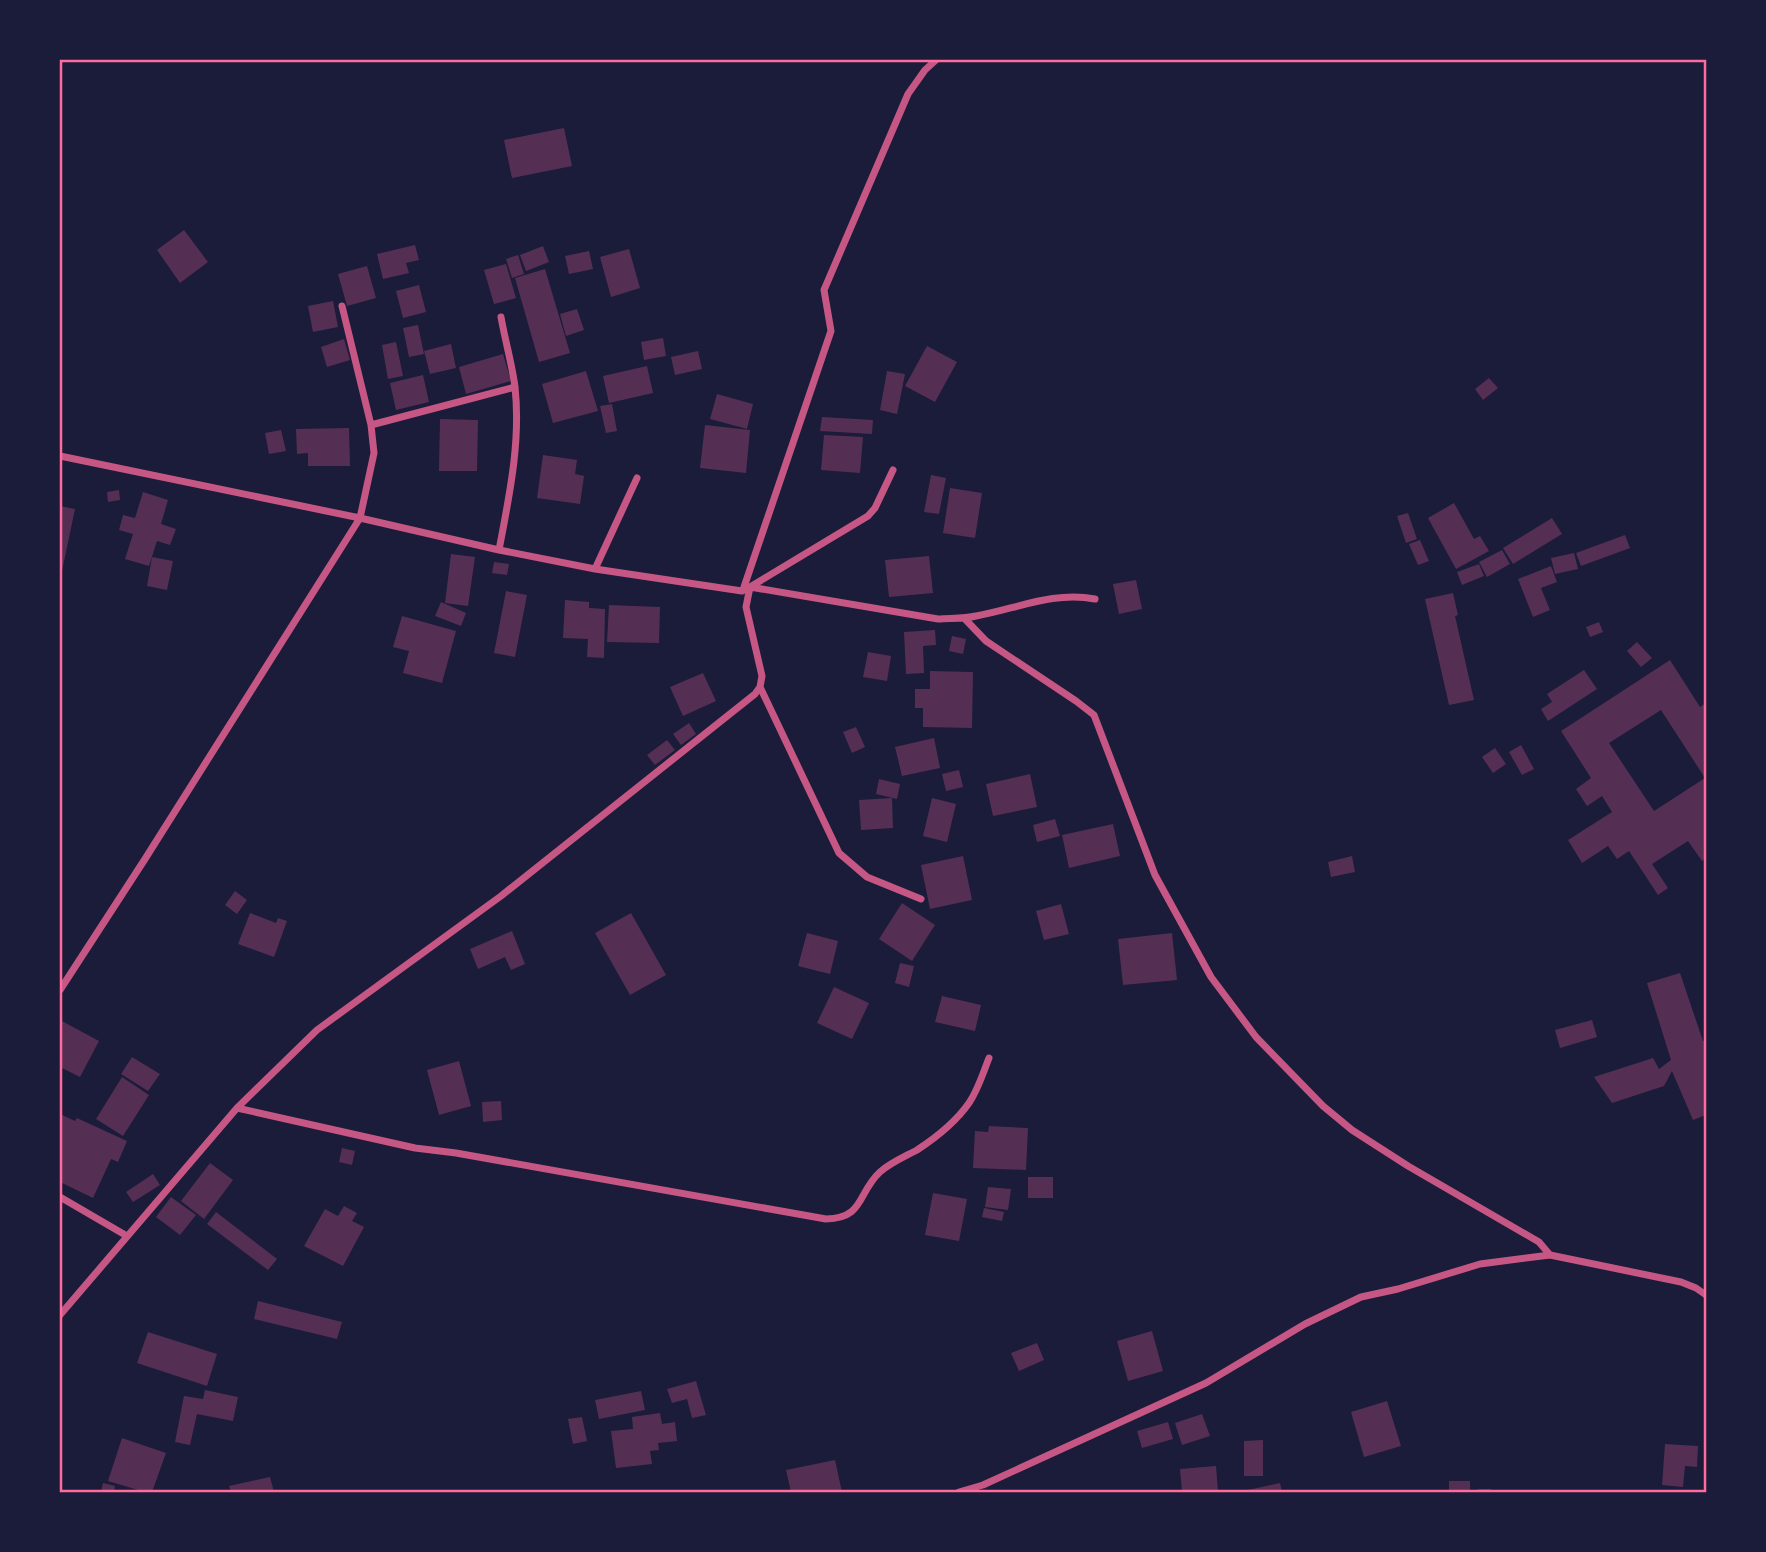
<svg xmlns="http://www.w3.org/2000/svg" width="1766" height="1552" font-family="'PT Sans',sans-serif">
<rect width="100%" height="100%" fill="#1b1b3a"/>
<path fill="#542f53" fill-rule="evenodd" d="M564 128 572 166 512 178 504 140Z
M184 230 208 262 180 283 157 250Z
M415 245 419 260 406 263 409 273 383 279 377 254Z
M543 246 549 262 526 271 520 255Z
M629 249 640 288 611 297 600 257Z
M589 251 593 269 569 274 565 256Z
M518 255 524 274 512 278 506 259Z
M506 264 516 298 494 304 484 270Z
M367 266 376 298 347 306 338 274Z
M545 269 570 353 539 362 515 278Z
M419 285 426 312 403 318 396 291Z
M333 301 338 327 313 332 308 306Z
M577 309 584 330 566 336 560 314Z
M418 325 424 354 409 357 403 328Z
M663 338 666 356 644 360 641 342Z
M344 339 350 360 327 367 321 347Z
M396 342 403 376 388 379 382 345Z
M451 344 456 368 430 374 424 351Z
M927 346 957 362 935 402 905 386Z
M698 351 702 369 675 375 671 357Z
M503 354 511 381 466 394 459 367Z
M647 366 653 393 609 403 603 376Z
M586 371 598 411 553 423 542 384Z
M887 371 905 374 897 414 880 410Z
M423 375 429 402 396 410 390 383Z
M1489 378 1498 388 1483 400 1475 389Z
M717 394 753 404 747 429 710 419Z
M612 404 617 431 606 433 600 406Z
M822 417 873 420 872 434 820 431Z
M440 419 478 420 477 471H439Z
M705 425 750 430 746 473 700 468Z
M349 428 350 466H308V453L297 454 296 429Z
M281 430 286 451 269 454 265 433Z
M824 435 863 437 860 473 821 470Z
M543 455 577 460 575 474 584 476 580 504 537 498Z
M931 475 946 478 939 514 924 512Z
M950 488 982 493 975 538 943 533Z
M119 490 120 500 108 502 107 492Z
M143 492 168 500 161 524 176 529 170 545 157 541 149 566 125 559 133 534 119 530 123 515 135 518Z
M1454 503 1474 539 1480 536 1489 551 1456 569 1428 518Z
M60 506 75 509 61 576H60Z
M1408 513 1417 539 1406 543 1397 516Z
M1552 518 1562 534 1513 564 1503 548Z
M1625 535 1630 548 1581 566 1576 553Z
M1420 540 1429 561 1418 565 1409 544Z
M1502 550 1510 564 1487 577 1479 562Z
M1574 553 1578 569 1555 574 1551 558Z
M451 554 475 557 468 606 445 603Z
M929 556 933 593 889 597 885 560Z
M152 557 173 561 167 590 147 586Z
M494 562 509 564 507 575 492 573Z
M1479 564 1484 576 1462 585 1457 572Z
M1551 566 1557 582 1541 588 1550 610 1533 617 1518 579Z
M1136 580 1142 609 1119 614 1113 584Z
M506 591 527 595 515 657 494 653Z
M1453 593 1458 615 1455 616 1474 700 1449 705 1425 599Z
M565 600 589 602V608L605 609 604 658 587 657 588 639 563 638Z
M441 602 466 613 461 626 435 616Z
M609 605 660 607 659 643 607 642Z
M402 616 456 631 442 683 403 673 409 651 393 647Z
M1599 622 1603 632 1590 637 1586 627Z
M935 630 936 645 923 646 924 673 906 674 904 632Z
M952 636 966 639 963 654 949 651Z
M1637 642 1652 658 1641 667 1627 651Z
M868 652 891 656 887 681 863 677Z
M1670 660 1700 707 1706 703V858L1702 861 1688 841 1652 864 1668 888 1658 895 1629 851 1617 859 1608 846 1582 863 1568 840 1612 812 1602 796 1587 806 1576 789 1591 778 1561 731ZM1661 710 1705 778 1654 811 1609 743Z
M1584 670 1597 689 1548 721 1541 709 1552 702 1547 694Z
M930 671 973 672 972 728 923 727V708H915V689H930Z
M703 673 716 701 683 716 670 687Z
M689 723 696 734 681 745 673 734Z
M856 727 865 747 852 753 843 732Z
M934 738 940 768 902 776 895 747Z
M667 740 675 750 655 765 647 755Z
M1521 745 1534 769 1522 775 1509 752Z
M1495 748 1506 764 1493 773 1482 757Z
M959 770 963 787 946 791 942 774Z
M1030 774 1037 807 993 816 986 784Z
M879 779 900 784 897 799 876 794Z
M892 798 893 828 861 830 859 800Z
M932 798 956 804 947 842 923 836Z
M1055 819 1060 836 1037 842 1033 825Z
M1113 824 1120 856 1069 868 1062 835Z
M963 856 972 900 930 909 921 865Z
M1352 856 1355 872 1331 877 1328 862Z
M235 891 247 900 237 914 225 905Z
M902 903 935 925 912 961 879 939Z
M1061 904 1069 934 1044 940 1036 911Z
M250 913 276 923 278 918 287 921 274 957 238 944Z
M631 913 666 975 630 995 595 933Z
M512 931 525 964 511 970 505 957 478 969 470 949Z
M807 933 838 941 830 974 798 966Z
M1172 933 1177 980 1123 985 1118 939Z
M900 963 914 966 909 987 895 983Z
M1680 973 1703 1041H1706V1115L1693 1120 1672 1071 1664 1086 1612 1103 1594 1077 1653 1058 1659 1069 1671 1060 1647 983Z
M834 987 869 1003 852 1039 817 1023Z
M942 996 981 1005 975 1031 935 1022Z
M60 1020 99 1041 80 1077 60 1067Z
M1592 1020 1597 1037 1560 1048 1555 1030Z
M132 1057 160 1074 148 1091 121 1074Z
M459 1061 471 1106 439 1115 427 1070Z
M122 1077 149 1095 123 1136 96 1119Z
M501 1101 502 1120 483 1122 482 1102Z
M60 1114 75 1121 77 1118 127 1141 118 1162 111 1159 93 1198 60 1182Z
M989 1126 1028 1128 1026 1170 973 1168 975 1131 988 1132Z
M342 1148 355 1151 352 1165 339 1162Z
M210 1163 233 1180 204 1219 181 1201Z
M153 1174 160 1185 133 1202 126 1192Z
M1028 1177H1053V1198H1028Z
M988 1187 1011 1189 1008 1210 985 1207Z
M933 1193 967 1199 959 1241 925 1235Z
M171 1197 196 1215 180 1235 156 1217Z
M344 1206 357 1213 352 1221 364 1227 343 1266 304 1246 325 1209 338 1216Z
M984 1208 1004 1212 1002 1221 982 1217Z
M216 1212 277 1259 268 1270 207 1224Z
M258 1301 342 1322 337 1339 254 1319Z
M1152 1331 1163 1371 1128 1381 1117 1341Z
M148 1332 217 1354 207 1386 137 1363Z
M1037 1343 1044 1360 1019 1371 1011 1353Z
M696 1381 706 1415 692 1418 687 1399 672 1403 667 1389Z
M205 1390 238 1397 233 1421 197 1414 190 1445 175 1442 184 1396 203 1399Z
M641 1391 645 1410 599 1419 595 1400Z
M1387 1401 1401 1446 1364 1457 1351 1412Z
M660 1413 662 1424 675 1422 677 1441 658 1443 659 1450 650 1451 652 1464 616 1468 611 1431 633 1429 632 1417Z
M1202 1414 1210 1436 1182 1445 1175 1423Z
M582 1417 587 1441 573 1444 568 1419Z
M1168 1422 1173 1439 1142 1448 1137 1431Z
M122 1438 166 1453 152 1492H145L108 1481Z
M1263 1440V1476H1244V1441Z
M1665 1444 1698 1446 1697 1467 1685 1466 1683 1487 1662 1485Z
M835 1460 842 1492H791L786 1470Z
M1216 1466 1218 1492H1182L1180 1469Z
M270 1477 274 1492H231L229 1486Z
M1449 1481H1470V1492H1449Z
M103 1483 115 1486 114 1492H101Z
M1280 1483 1282 1492H1249L1248 1490Z
M1478 1489H1491V1492H1478Z"/>
<g fill="none" stroke-linecap="round" stroke-linejoin="round">
<path stroke="#c65784" stroke-width="7" d="M371 425 515 387
M60 456 360 518 499 550 595 569 742 591 750 587 938 619C951 618 964 619 976 616 1016 609 1053 591 1095 599
M499 550C509 497 521 442 515 387 512 364 505 340 501 317
M595 569 637 478
M743 590 831 331 824 290 908 94 925 70 936 60
M964 618 986 641 1076 701 1094 715 1155 875 1211 977 1256 1037 1323 1106 1352 1130 1408 1166 1539 1242 1550 1255
M760 687 839 853 867 877 921 899
M60 990 145 859 360 518 374 453 371 425 342 306
M237 1108 415 1148 456 1153 826 1219C865 1218 857 1193 880 1172 890 1163 904 1157 917 1150 937 1137 955 1123 969 1103 978 1090 983 1073 989 1058
M60 1197 127 1236
M60 1315 237 1108 317 1030 501 896 755 694 760 687 762 676 746 607 750 587 868 516 875 508 893 470
M959 1492 983 1485 1206 1383 1305 1324 1361 1297 1398 1289 1480 1264 1550 1255 1681 1282 1696 1288 1706 1295"/>
</g>
<rect width="1766" height="1552" fill="none" stroke="#1b1b3a" stroke-width="122"/>
<rect x="61" y="61" width="1644" height="1430" fill="none" stroke="#ff6b9d" stroke-width="2.5"/>
</svg>
